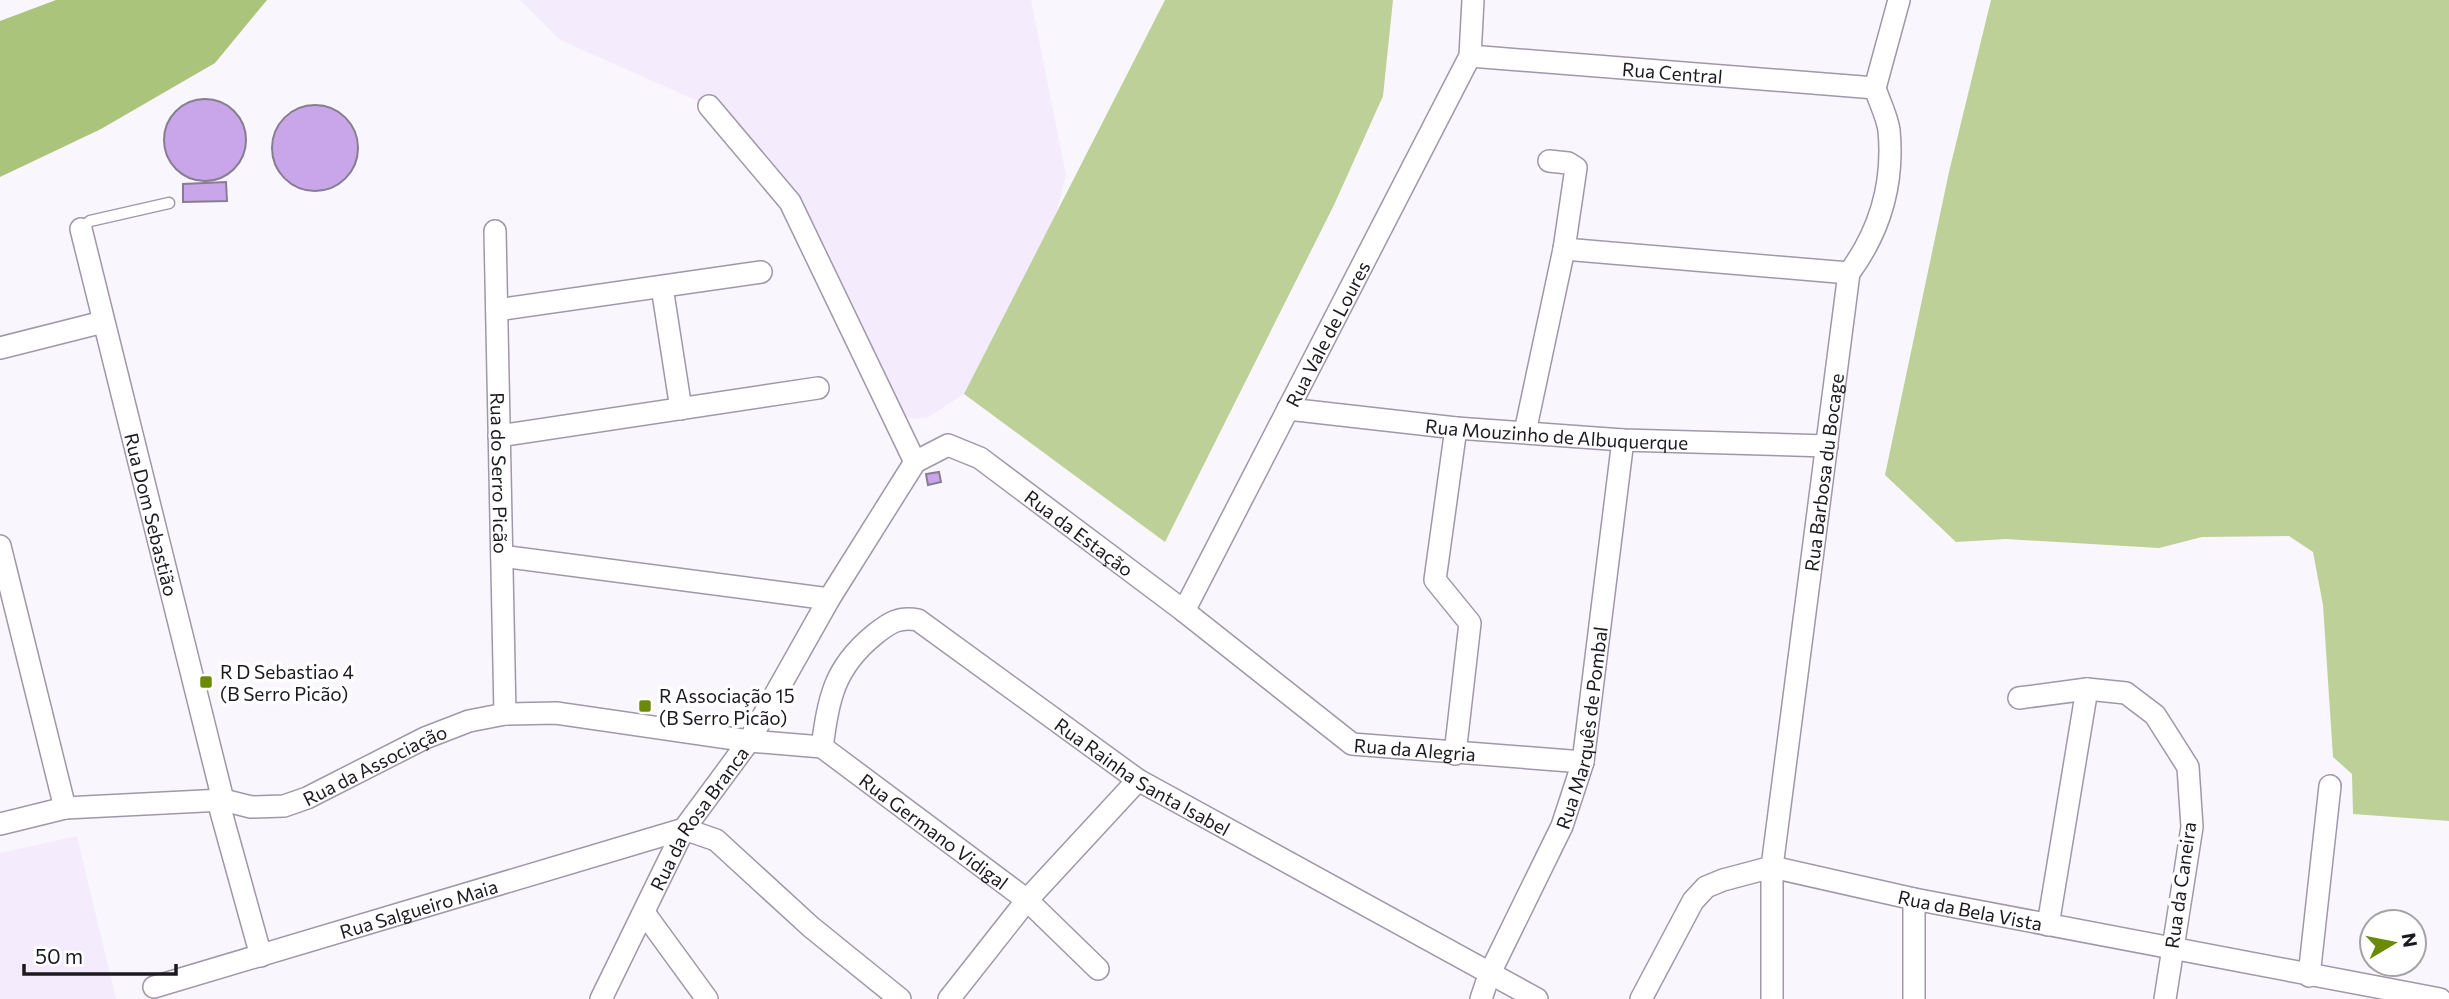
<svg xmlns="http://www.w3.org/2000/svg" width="2449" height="999" font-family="Commissioner,sans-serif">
<rect width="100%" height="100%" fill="#f9f6fd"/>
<path fill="#f4ecfc" d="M520 0H1031L1066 175 1021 346 964 394 927 418 913 419 903 415 790 202 709 106 560 40Z
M77 836 116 999H0V853Z"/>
<path fill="#bcd098" d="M1165 0H1393L1383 96 1334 205 1165 542 964 394Z
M1991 0H2449V821L2353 814 2352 774 2333 757 2323 605 2313 552 2289 536 2202 537 2159 548 2006 539 1956 542 1885 475 1949 172Z"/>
<path fill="#abc47b" d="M56 0H267L215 63 101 129 0 177V21Z"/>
<path fill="#c9a6e9" stroke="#867e8f" stroke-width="2" d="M164 140a41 41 0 1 1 82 0a41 41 0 1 1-82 0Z
M272 148a43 43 0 1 1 86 0a43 43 0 1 1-86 0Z
M226 182 227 201 183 202V184Z
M939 472 941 482 928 485 926 474Z"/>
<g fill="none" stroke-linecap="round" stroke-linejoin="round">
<defs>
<path id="lane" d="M81 229 90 221 169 203"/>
<g id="street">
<path id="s1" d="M1470 56 1875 88"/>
<path d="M1875 88 1899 0"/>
<path d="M709 106 790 202 915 462"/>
<path id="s2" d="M81 229 223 800"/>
<path id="s3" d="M495 231 505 714"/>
<path d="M1564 249 1849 273"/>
<path d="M662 287 681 409"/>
<path d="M497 310 761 272"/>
<path d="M0 348 103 322"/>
<path id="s4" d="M1288 409 1456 428 1623 440 1827 446"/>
<path d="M1525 432 1564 249 1576 168 1568 163 1549 161"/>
<path d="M499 436 818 388"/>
<path id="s5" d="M915 462 948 445 980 458 1184 611 1352 744 1583 762"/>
<path d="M0 546 65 808"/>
<path d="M502 556 829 599"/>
<path id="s6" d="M1184 611 1470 56 1473 0"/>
<path d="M2019 698 2087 689 2126 693 2155 715 2188 767 2192 827 2165 999"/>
<path id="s7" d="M822 747C829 697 834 668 874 635 889 623 899 616 918 620L1138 780 1537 999"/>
<path d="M1455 754 1470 623 1435 580 1456 428"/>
<path d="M218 801 261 956"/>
<path id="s8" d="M0 824 65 808 223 800 251 807 284 806 307 798 425 738 469 721 505 714 556 713 749 741 822 747 1027 900 1098 969"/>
<path d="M1914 899V999"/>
<path d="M645 914 707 999"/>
<path d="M2048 925 2087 689"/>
<path d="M2309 976 2330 786"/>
<path id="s9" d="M154 987 684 829 716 840 811 927 900 999"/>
<path id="s10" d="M601 999 684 829 749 741 829 599 915 462"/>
<path d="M949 999 1027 900 1138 780"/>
<path id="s11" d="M1481 999 1489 975 1562 826 1583 762 1623 440"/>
<path id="s12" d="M1641 999 1693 901 1706 887 1723 880 1772 867 1914 899 2440 999"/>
<path id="s13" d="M1772 999V867L1849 273C1880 231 1894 182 1889 130 1887 116 1879 101 1875 88"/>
</g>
</defs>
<use href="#lane" stroke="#a097a9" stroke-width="13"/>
<use href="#street" stroke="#a097a9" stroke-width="24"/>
<use href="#lane" stroke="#fff" stroke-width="10"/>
<use href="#street" stroke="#fff" stroke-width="21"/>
</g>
<g fill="#6b8a07" stroke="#fff" stroke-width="2.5">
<rect x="199" y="675" width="14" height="14" rx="3.5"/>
<rect x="638" y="699" width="14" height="14" rx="3.5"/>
</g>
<g text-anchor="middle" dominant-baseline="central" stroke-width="7" stroke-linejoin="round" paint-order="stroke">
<g font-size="19" fill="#1d1920" stroke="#fff">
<text stroke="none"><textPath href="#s1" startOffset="203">Rua Central</textPath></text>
<text stroke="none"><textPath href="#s6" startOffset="312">Rua Vale de Loures</textPath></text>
<text stroke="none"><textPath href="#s4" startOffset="270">Rua Mouzinho de Albuquerque</textPath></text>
<text stroke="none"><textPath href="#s3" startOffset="242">Rua do Serro Picão</textPath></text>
<text stroke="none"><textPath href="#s13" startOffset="530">Rua Barbosa du Bocage</textPath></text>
<text stroke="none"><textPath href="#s2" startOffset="294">Rua Dom Sebastião</textPath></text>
<text stroke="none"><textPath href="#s5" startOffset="196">Rua da Estação</textPath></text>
<text stroke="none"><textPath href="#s11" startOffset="292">Rua Marquês de Pombal</textPath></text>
<text stroke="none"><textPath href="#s5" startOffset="604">Rua da Alegria</textPath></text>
<text stroke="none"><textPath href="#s8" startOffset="387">Rua da Associação</textPath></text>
<text stroke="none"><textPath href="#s7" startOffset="450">Rua Rainha Santa Isabel</textPath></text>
<text stroke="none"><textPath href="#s10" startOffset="206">Rua da Rosa Branca</textPath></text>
<text stroke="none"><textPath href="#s8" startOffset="987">Rua Germano Vidigal</textPath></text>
<text transform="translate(2180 885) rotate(-82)">Rua da Caneira</text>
<text stroke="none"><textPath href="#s9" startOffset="276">Rua Salgueiro Maia</textPath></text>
<text stroke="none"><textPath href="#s12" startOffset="402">Rua da Bela Vista</textPath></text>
</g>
<g font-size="19" fill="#1d1920" stroke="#fff" text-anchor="start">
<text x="220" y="671">R D Sebastiao 4<tspan x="220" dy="22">(B Serro Picão)</tspan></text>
<text x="659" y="695">R Associação 15<tspan x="659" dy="22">(B Serro Picão)</tspan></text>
</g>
</g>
<g transform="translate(2393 943) rotate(80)"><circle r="33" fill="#ffffff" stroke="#a5a3a6" stroke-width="2"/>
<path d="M0-5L12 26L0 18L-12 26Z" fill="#6b8a07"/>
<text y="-10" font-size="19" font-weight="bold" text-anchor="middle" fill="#1d1920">N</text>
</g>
<path d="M24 964v10h152v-10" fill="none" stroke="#1d1920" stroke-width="3.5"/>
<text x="35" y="964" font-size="21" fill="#1d1920" stroke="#ffffff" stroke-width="5" paint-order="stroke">50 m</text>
</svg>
